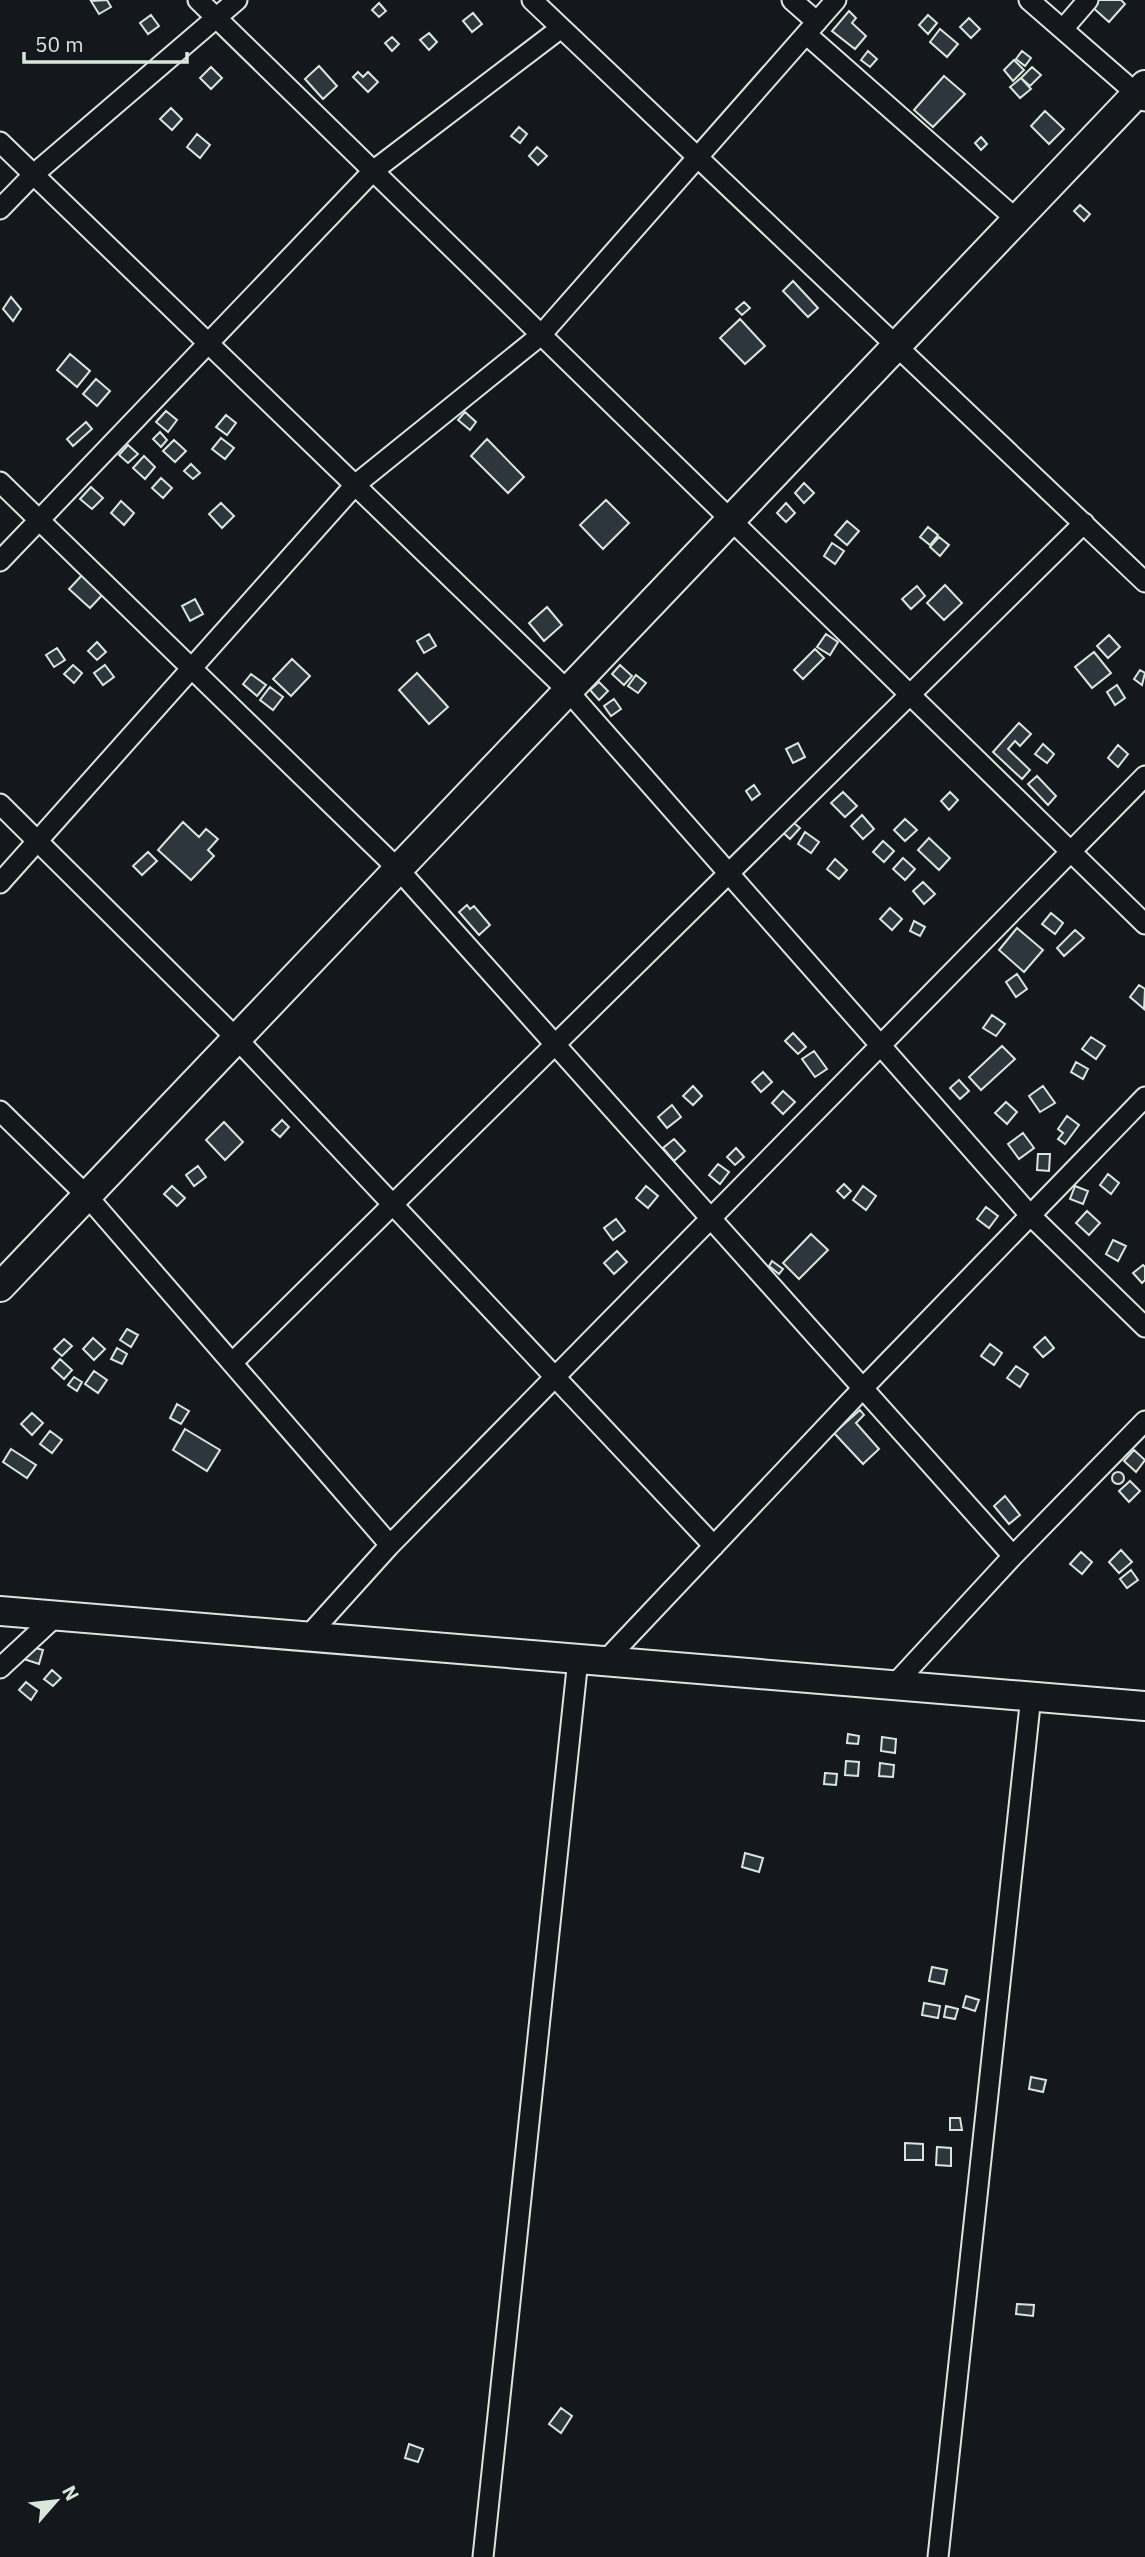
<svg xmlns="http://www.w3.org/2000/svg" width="1145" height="2557" font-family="'IBM Plex Sans',sans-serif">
<rect width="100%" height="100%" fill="#14181c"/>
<path fill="#2c363c" stroke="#d8e6dc" stroke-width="2" d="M107 0 111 7 99 14 91 1Z
M1096 0H1121L1125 4 1109 22 1091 6Z
M379 3 386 11 379 17 372 10Z
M849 11 856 18 852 23 866 36 855 49 832 31Z
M473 13 482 24 472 32 463 21Z
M151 15 159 26 148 34 140 23Z
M928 15 937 23 928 34 919 25Z
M969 18 980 29 971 38 960 27Z
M940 29 958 44 947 57 930 42Z
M429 33 437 42 429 50 420 40Z
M392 37 399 44 392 51 385 43Z
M868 51 877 59 870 67 861 60Z
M1022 51 1031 58 1025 66 1016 59Z
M1014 60 1024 70 1013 81 1004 70Z
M319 66 337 86 323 99 305 79Z
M211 67 222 78 211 89 200 78Z
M1032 67 1041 75 1030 86 1021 78Z
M358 72 363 77 368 72 378 82 368 92 353 77Z
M944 76 965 94 933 127 914 110Z
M1021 78 1031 89 1020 98 1010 87Z
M171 108 182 119 172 130 160 119Z
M1045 111 1064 129 1049 144 1031 126Z
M519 127 527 134 520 143 511 136Z
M197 134 210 145 200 158 187 147Z
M981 137 987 144 981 150 975 143Z
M537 147 547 156 538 165 529 156Z
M1080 205 1090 214 1084 221 1074 211Z
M793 281 818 308 808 317 783 291Z
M11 297 21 309 13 321 3 309Z
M744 302 750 308 742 315 736 309Z
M740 319 765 346 745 364 720 338Z
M70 354 90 371 77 387 57 370Z
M96 379 110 391 97 406 83 394Z
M166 411 177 420 168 432 156 422Z
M465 412 476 422 470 430 458 420Z
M226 415 236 423 227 435 216 427Z
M86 422 92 429 73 446 67 439Z
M160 432 167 440 161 447 153 439Z
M221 438 234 448 225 459 212 449Z
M487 439 524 477 508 493 471 456Z
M174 440 186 451 175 462 163 451Z
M128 445 138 454 128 463 119 455Z
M144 456 155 467 145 479 133 468Z
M191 464 200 473 193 479 184 471Z
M161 478 172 488 163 498 152 488Z
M804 483 814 493 804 503 795 493Z
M91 487 103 498 92 509 80 499Z
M606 500 629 523 603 549 580 525Z
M121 501 134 513 124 525 111 513Z
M221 503 234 516 222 528 209 514Z
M786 503 795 513 786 522 777 513Z
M847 521 859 531 847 545 835 535Z
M928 527 938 535 930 545 920 537Z
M939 537 949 545 940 556 930 547Z
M832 543 844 551 835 564 824 556Z
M86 571 106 591 90 608 69 589Z
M945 585 962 603 944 620 927 603Z
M917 586 925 596 911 609 902 599Z
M195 599 203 614 190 621 182 606Z
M547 607 562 625 544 641 529 623Z
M429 634 436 646 424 653 417 641Z
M826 634 838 642 830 655 817 647Z
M1109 635 1120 647 1108 658 1097 646Z
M97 642 106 652 97 660 88 651Z
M57 648 65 660 54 667 46 655Z
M815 649 824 658 803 679 794 670Z
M1094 652 1111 673 1092 688 1075 667Z
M292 659 310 676 291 696 273 679Z
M73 665 82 673 74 683 64 674Z
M105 665 114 677 103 685 94 673Z
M620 665 632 676 624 685 612 674Z
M1140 670 1145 673 1142 685 1134 679Z
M417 673 448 707 429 724 399 690Z
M251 674 266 685 257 696 243 684Z
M636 675 646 683 638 693 628 686Z
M599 682 608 691 599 700 590 690Z
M1117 685 1125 698 1115 705 1107 692Z
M270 687 283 697 273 710 260 700Z
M614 699 621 709 611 716 604 706Z
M1019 723 1031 734 1020 746 1015 741 1008 749 1030 770 1022 779 993 752Z
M798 743 805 757 793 763 786 749Z
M1043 744 1054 754 1047 763 1035 754Z
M1118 745 1128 754 1118 767 1108 758Z
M1037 776 1056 796 1048 805 1028 784Z
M754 785 760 794 752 800 746 791Z
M843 792 857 806 845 817 831 803Z
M950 792 958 800 949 810 941 801Z
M862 815 874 829 863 839 851 826Z
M787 817 800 828 790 839 777 827Z
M905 819 917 830 905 841 894 830Z
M183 822 199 837 206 829 218 839 208 850 214 856 191 880 158 850Z
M805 832 819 842 811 853 798 844Z
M929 838 950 858 939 870 918 850Z
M883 841 894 851 884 862 873 852Z
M148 852 157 861 142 875 133 866Z
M903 858 915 869 905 880 893 869Z
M835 859 847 870 839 879 827 869Z
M923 882 935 894 924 904 913 891Z
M467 905 470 909 474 906 490 925 479 935 459 912Z
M890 908 902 919 892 930 880 919Z
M1051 913 1063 923 1055 934 1042 924Z
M914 921 925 927 920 936 910 931Z
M1017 928 1043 950 1024 972 999 950Z
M1075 930 1084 938 1064 956 1057 948Z
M1017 974 1027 989 1016 997 1006 982Z
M1139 985 1145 989 1144 1009 1130 997Z
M992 1015 1005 1024 996 1036 983 1028Z
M793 1033 806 1047 798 1054 785 1041Z
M1091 1037 1105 1046 1096 1059 1082 1049Z
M1002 1046 1015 1059 981 1090 969 1077Z
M814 1051 827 1069 815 1077 802 1059Z
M1076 1062 1088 1069 1083 1079 1071 1072Z
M763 1072 772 1082 761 1092 752 1082Z
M959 1080 969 1091 960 1099 950 1088Z
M693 1086 702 1096 693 1105 683 1096Z
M1043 1086 1055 1103 1040 1112 1029 1096Z
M783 1091 795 1102 783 1114 772 1103Z
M1006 1102 1017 1112 1007 1124 995 1113Z
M672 1105 681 1117 667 1128 658 1117Z
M1067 1116 1079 1125 1065 1144 1058 1139 1063 1133 1058 1129Z
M282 1120 289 1127 280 1137 272 1130Z
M224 1122 243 1142 225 1160 206 1140Z
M1023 1133 1034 1148 1019 1159 1008 1144Z
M674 1139 685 1151 674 1161 663 1148Z
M736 1148 744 1157 735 1165 727 1157Z
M1038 1154H1050L1049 1171 1037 1170Z
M718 1164 729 1172 720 1184 709 1175Z
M198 1166 206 1177 194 1186 186 1175Z
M1108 1174 1119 1183 1111 1194 1100 1185Z
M844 1184 851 1191 844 1198 837 1191Z
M172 1186 185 1198 177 1206 164 1194Z
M646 1186 658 1196 648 1208 636 1198Z
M863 1186 876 1196 866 1210 853 1200Z
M1075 1186 1088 1191 1083 1204 1070 1199Z
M986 1207 998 1216 989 1228 977 1219Z
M1087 1211 1100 1223 1089 1235 1076 1223Z
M616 1219 625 1231 613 1240 604 1228Z
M811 1234 828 1250 799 1279 783 1263Z
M1113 1240 1126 1246 1118 1261 1106 1254Z
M617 1251 627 1262 614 1274 604 1263Z
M772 1261 783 1269 779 1274 769 1266Z
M1143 1265 1145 1267V1280L1142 1283 1133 1273Z
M127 1329 138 1335 131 1347 120 1340Z
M1045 1337 1054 1348 1043 1357 1034 1347Z
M93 1338 105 1349 94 1360 83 1349Z
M64 1339 72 1346 62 1356 54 1349Z
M990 1344 1002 1353 994 1365 981 1356Z
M117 1348 127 1354 122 1364 111 1359Z
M60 1359 72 1370 64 1379 52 1368Z
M1016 1366 1028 1374 1020 1387 1007 1378Z
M94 1371 107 1380 98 1393 85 1384Z
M74 1377 82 1382 77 1391 68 1385Z
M177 1404 189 1411 181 1424 170 1418Z
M860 1410 864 1415 856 1423 879 1449 863 1464 834 1433Z
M32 1413 43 1423 32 1435 21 1424Z
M185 1429 220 1450 207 1471 173 1450Z
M50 1431 62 1440 52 1453 40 1444Z
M11 1449 36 1465 27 1478 3 1462Z
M1134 1450 1145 1460 1136 1472 1124 1461Z
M1112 1478a6 6 0 1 1 12 0a6 6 0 1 1-12 0Z
M1130 1481 1140 1491 1129 1502 1119 1491Z
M1005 1496 1020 1515 1009 1524 994 1506Z
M1121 1550 1132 1562 1119 1573 1109 1562Z
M1081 1552 1092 1562 1082 1574 1070 1564Z
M1131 1570 1138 1580 1127 1588 1120 1579Z
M28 1646 43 1650 39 1664 24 1659Z
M52 1670 61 1678 53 1686 44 1679Z
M26 1682 37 1691 31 1700 19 1690Z
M848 1734 859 1736 858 1744 847 1743Z
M882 1737 896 1739 895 1753 881 1751Z
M846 1761 859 1762 858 1776 845 1775Z
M880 1763 894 1765 893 1777 879 1776Z
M825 1773 837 1774 836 1785 824 1784Z
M745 1853 763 1858 759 1872 742 1867Z
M932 1967 947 1970 944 1984 929 1981Z
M966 1996 979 2000 975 2011 963 2007Z
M924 2003 940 2006 938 2018 922 2015Z
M946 2006 958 2009 955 2019 944 2017Z
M1031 2077 1046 2080 1043 2092 1029 2089Z
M950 2118H960L962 2130H950Z
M905 2143 923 2144V2160H905Z
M937 2147 951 2148V2166L936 2165Z
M1017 2304 1034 2305 1033 2316 1016 2314Z
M561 2408 572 2416 561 2433 549 2424Z
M409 2444 423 2449 418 2462 405 2458Z"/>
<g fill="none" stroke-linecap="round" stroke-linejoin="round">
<defs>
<path id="street" d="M198 0 1145 924
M532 0 1145 582
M792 0 817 22
M1029 0 1145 101
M1063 29 1088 0
M806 34 1016 219
M0 142 568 691 1030 1215 1145 1327
M0 209 34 174 237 0
M0 482 398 869 1013 1556
M0 561 373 171 561 28
M0 804 237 1039 714 1546
M0 883 355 485 541 335 836 0
M0 1111 87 1196 390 1545
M232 1363 1084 523
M308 1636 390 1545 1145 776
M605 1661 863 1388 1145 1097
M0 1668 56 1616
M894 1685 1013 1556 1145 1421
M483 2557 578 1659
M938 2557 1031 1696"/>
<path id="secondary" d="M0 1287 1145 85
M0 1611 1145 1706"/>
</defs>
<use href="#street" stroke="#d8e6dc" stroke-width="23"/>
<use href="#secondary" stroke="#d8e6dc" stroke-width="32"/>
<use href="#street" stroke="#14181c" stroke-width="19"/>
<use href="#secondary" stroke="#14181c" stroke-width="28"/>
</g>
<g transform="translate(56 2501) rotate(62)" stroke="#14181c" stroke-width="5" paint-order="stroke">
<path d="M0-5L12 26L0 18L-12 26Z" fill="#d8e6dc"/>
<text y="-10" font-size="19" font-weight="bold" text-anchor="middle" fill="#d8e6dc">N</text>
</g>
<path d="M24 52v10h163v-10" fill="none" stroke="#d8e6dc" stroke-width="3.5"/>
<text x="35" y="52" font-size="21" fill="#d8e6dc" stroke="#14181c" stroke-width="5" paint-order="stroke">50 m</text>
</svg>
